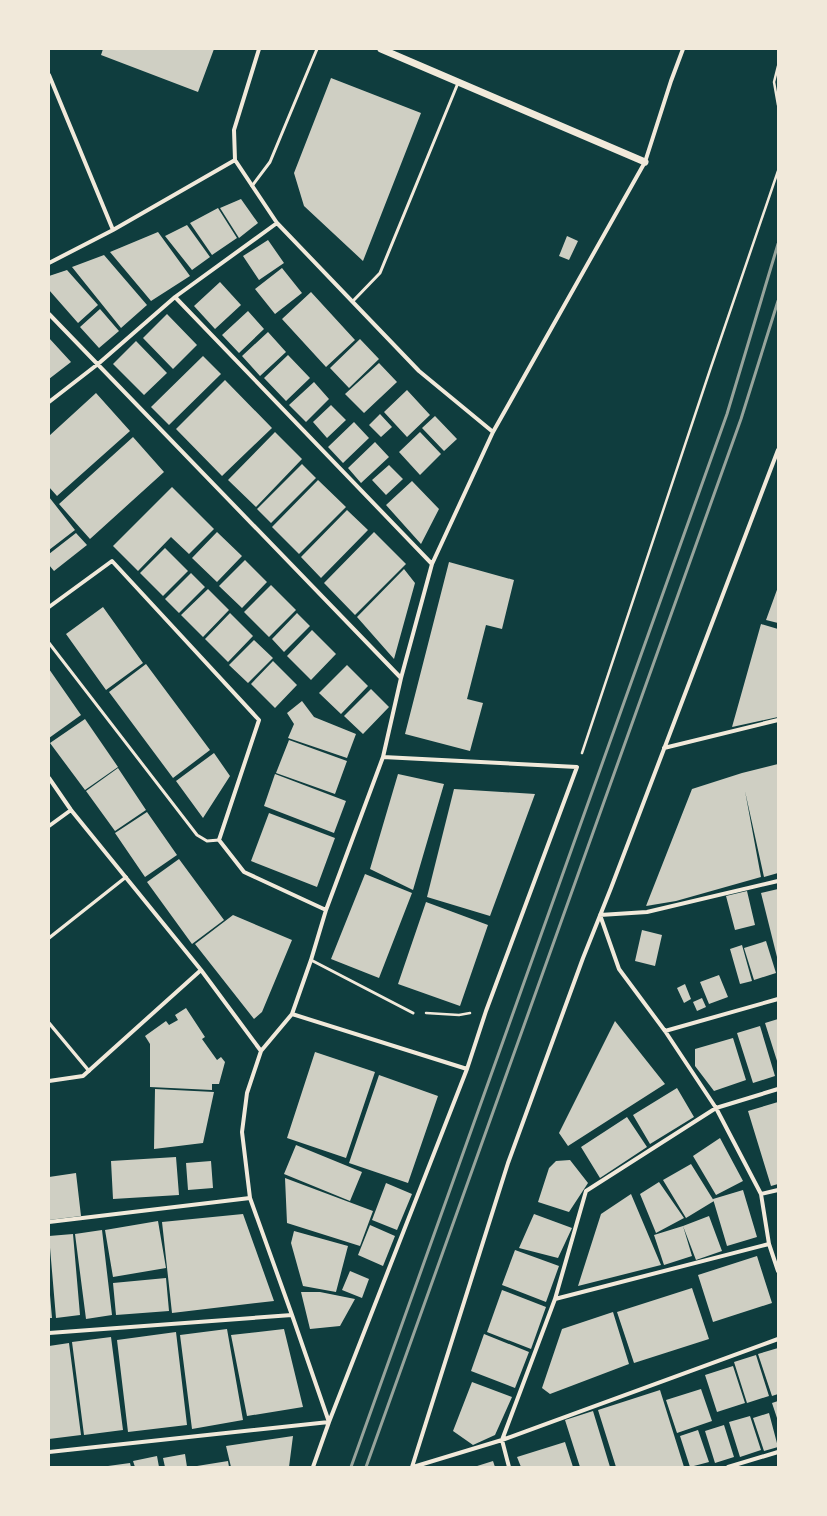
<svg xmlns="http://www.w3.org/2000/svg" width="827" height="1516" font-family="Karla,sans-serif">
<rect width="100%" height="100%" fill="#0f3d3e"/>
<path fill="#cfcfc3" d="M103 49H214L198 92 101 55Z
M331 78 421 113 363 261 304 206 294 173Z
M241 199 258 223 239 238 220 208Z
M218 208 237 238 212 255 190 223Z
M187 225 210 257 192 270 165 236Z
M158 232 190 276 151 301 110 252Z
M567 236 578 241 569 260 559 256Z
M268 240 284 263 259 280 243 256Z
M104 255 147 305 121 328 72 267Z
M282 268 302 293 275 314 255 289Z
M67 270 98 305 78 323 49 290V276Z
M220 282 241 305 215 329 194 306Z
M311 292 355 340 326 367 282 319Z
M100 309 119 331 99 348 80 327Z
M248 311 264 329 239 353 222 335Z
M167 314 197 345 173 369 143 338Z
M268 332 286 352 260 376 242 356Z
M49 338 71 362 49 379Z
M360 339 379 359 349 388 330 368Z
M136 341 167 373 144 395 113 364Z
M288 355 310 378 286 401 264 378Z
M203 356 221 374 169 425 151 407Z
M379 363 397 382 364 413 345 394Z
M225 380 272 428 222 476 176 429Z
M314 382 329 399 306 422 289 405Z
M407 390 430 415 407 437 384 412Z
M96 393 130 431 57 496 49 487V436Z
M331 405 346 420 327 438 313 422Z
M380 414 392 427 381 437 369 425Z
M435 416 457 439 444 451 422 428Z
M354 422 369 438 343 463 328 447Z
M275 432 302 459 256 507 228 480Z
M420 432 441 454 420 475 399 452Z
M133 437 164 472 90 539 59 504Z
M375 442 389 457 361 483 348 468Z
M302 464 316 478 271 523 257 509Z
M389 465 403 479 386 495 372 480Z
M318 480 346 507 299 554 272 527Z
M412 481 439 509 421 544 386 505Z
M172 487 214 529 189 554 171 537 138 571 113 546Z
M49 497 75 530 49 550Z
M347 510 368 530 321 578 301 557Z
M217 532 242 556 217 582 192 558Z
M374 532 406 564 355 615 324 583Z
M76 533 87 545 54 571 49 565V554Z
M165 548 188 571 163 596 140 573Z
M245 560 267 582 242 608 219 586Z
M449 562 514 580 502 629 486 625 467 699 483 703 470 751 405 734Z
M404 569 415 583 394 659 357 617Z
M191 573 205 587 179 613 165 599Z
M271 585 296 610 269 637 244 612Z
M778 587V623L766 620Z
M208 589 229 610 203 637 181 615Z
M103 607 143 663 106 690 66 634Z
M230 613 253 636 228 662 205 639Z
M297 613 310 626 284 652 272 639Z
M761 624 778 629V717L732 727Z
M312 630 336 654 311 680 287 656Z
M254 640 273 658 248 683 229 665Z
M273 661 297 685 275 708 251 684Z
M146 664 210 750 173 778 109 692Z
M347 665 368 686 341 714 319 693Z
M49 669 81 715 49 738Z
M371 689 389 707 363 734 344 716Z
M302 701 314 717 356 734 347 758 288 738 294 724 287 713Z
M85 719 118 767 85 790 50 743Z
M289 740 347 761 335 794 276 773Z
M214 753 230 776 203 818 176 781Z
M778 764V873L764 877 745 791 761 877 676 901 646 906 692 789 742 773Z
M118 768 146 810 115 831 86 791Z
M275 774 346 801 334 833 264 806Z
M398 774 444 784 413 890 370 869Z
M454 789 535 794 490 916 427 897Z
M147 812 177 855 145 877 115 833Z
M269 813 335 838 317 887 251 861Z
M179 859 224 920 192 944 147 882Z
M365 874 412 893 379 978 331 959Z
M778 889V957H777L761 893Z
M747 891 755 925 735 930 726 896Z
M426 902 488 925 460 1006 398 984Z
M233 915 292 940 262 1012 254 1019 195 944Z
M642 930 662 935 655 966 635 961Z
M766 941 776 973 754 980 744 948Z
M742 945 752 981 740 984 730 949Z
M719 975 728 997 709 1004 700 982Z
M685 984 691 999 684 1003 677 988Z
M702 998 706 1007 697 1011 693 1002Z
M186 1008 205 1037 202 1039 217 1060 221 1057 225 1062 219 1084H212V1090L150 1087V1044L145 1036 166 1021 169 1025 178 1020 175 1015Z
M778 1019V1064L765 1023Z
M615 1021 665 1084 568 1146 559 1133Z
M760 1026 775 1076 753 1083 737 1033Z
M733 1038 746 1080 714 1091 695 1066V1049Z
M315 1052 375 1072 346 1158 287 1138Z
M379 1075 438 1096 408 1183 349 1163Z
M677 1088 694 1117 650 1144 633 1115Z
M155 1089 214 1092 203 1143 154 1149Z
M778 1102V1184L771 1186 748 1111Z
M627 1117 647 1147 600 1178 581 1147Z
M720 1138 743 1181 716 1195 693 1156Z
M296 1145 362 1172 350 1201 284 1174Z
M176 1157 179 1195 113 1199 111 1161Z
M570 1160 588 1183 569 1212 538 1202 549 1168 556 1161Z
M211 1161 213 1188 188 1190 186 1163Z
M691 1164 714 1201 686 1218 663 1180Z
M76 1173 81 1216 49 1220V1177Z
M285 1178 373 1211 360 1246 287 1223Z
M659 1182 684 1218 656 1233 640 1194Z
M386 1183 412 1194 397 1230 372 1220Z
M743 1190 757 1237 727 1246 713 1199Z
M631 1194 661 1265 578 1286 601 1214Z
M243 1214 274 1301 172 1313 162 1222Z
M534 1214 572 1228 558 1258 519 1248Z
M709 1216 722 1251 696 1260 683 1226Z
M158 1221 166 1268 113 1277 105 1230Z
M370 1225 395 1236 383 1266 358 1255Z
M683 1226 692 1256 664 1265 654 1235Z
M102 1230 112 1315 86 1319 75 1234Z
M294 1231 348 1246 336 1292 303 1286 291 1243Z
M73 1234 80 1315 56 1318 49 1236Z
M515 1250 559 1266 546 1302 502 1285Z
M757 1256 772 1303 713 1322 698 1275Z
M350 1271 369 1279 362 1298 342 1290Z
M166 1278 169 1311 116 1315 113 1283Z
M692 1288 709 1339 634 1363 617 1312Z
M502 1290 546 1307 531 1349 487 1332Z
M301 1292H320L355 1299 340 1326 310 1329Z
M49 1295H50L52 1318H49Z
M613 1312 629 1364 550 1394 542 1388 562 1329Z
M227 1329 243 1420 192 1429 180 1335Z
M284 1329 303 1407 247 1416 231 1335Z
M176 1332 187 1425 128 1432 117 1340Z
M484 1334 529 1352 515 1388 471 1371Z
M111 1337 123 1430 84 1435 72 1342Z
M69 1343 81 1435 49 1439V1346Z
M778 1348V1394L772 1396 758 1354Z
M756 1355 769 1396 747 1403 734 1362Z
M733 1366 745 1403 717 1412 705 1375Z
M472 1382 512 1397 495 1435 473 1445 453 1431Z
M701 1389 712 1421 677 1433 666 1400Z
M660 1390 684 1467H616L598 1410Z
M778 1401V1421L772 1403Z
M593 1411 610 1467H580L565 1420Z
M769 1413 778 1447 764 1451 753 1418Z
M750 1416 761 1450 740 1457 729 1422Z
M724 1425 734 1457 715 1463 705 1431Z
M698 1430 709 1462 690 1467 680 1436Z
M293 1436 289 1467H231L226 1446Z
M565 1442 573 1467H521L517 1457Z
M185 1454 187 1467H165L163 1458Z
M157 1456 159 1467H135L133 1461Z
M228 1461 229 1467H197V1466Z
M493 1461 495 1467H474Z
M130 1463 131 1467H109L108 1466Z"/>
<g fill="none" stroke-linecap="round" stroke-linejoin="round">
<path stroke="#f1e9da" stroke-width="2.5" d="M778 66 774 82 778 105
M582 753 710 370 778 171
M426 1013 459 1015 470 1013"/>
<path stroke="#f1e9da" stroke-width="3" d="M252 186 270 162 317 49
M353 301 380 273 458 83
M49 643 197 835 207 841 219 840
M311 960 413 1013"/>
<path stroke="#f1e9da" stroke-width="3.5" d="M49 938 126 877
M49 1023 89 1071"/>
<path stroke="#f1e9da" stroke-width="4" d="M259 49 234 130 235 160 277 223 419 371 493 432 432 564 401 678 383 757 326 910 311 960 292 1014 261 1051 247 1093 242 1132 250 1198 292 1315 329 1422
M49 75 113 230
M49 263 113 230 235 160
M175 297 432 564
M49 314 401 678
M49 402 98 364 175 297 277 223
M493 432 645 162 671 81 683 49
M49 607 112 561 259 720 219 840 244 872 326 910
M664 748 778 720
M49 778 71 810 201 970 261 1051
M49 826 71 810
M778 881 647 912 600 915 619 969 665 1031 716 1108 761 1194 769 1244 778 1271
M292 1014 467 1069
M665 1031 778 999
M49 1081 83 1076 201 970
M761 1194 778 1190
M49 1222 250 1198
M555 1299 769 1244
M49 1333 292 1315
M49 1452 329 1422
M313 1467 329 1422 467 1069 486 1011 577 767 383 757
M412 1467 508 1163 583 958 611 888 778 450
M413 1467 502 1440 778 1339
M509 1467 502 1440 555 1299 586 1191 716 1108 778 1089
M728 1467 778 1452"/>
<path stroke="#f1e9da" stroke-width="7" d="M381 49 645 162"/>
<path stroke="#97a49c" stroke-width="3" d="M351 1467 727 414 778 244
M366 1467 741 419 778 301"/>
</g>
<rect width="827" height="1516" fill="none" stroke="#f1e9da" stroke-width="100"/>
</svg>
